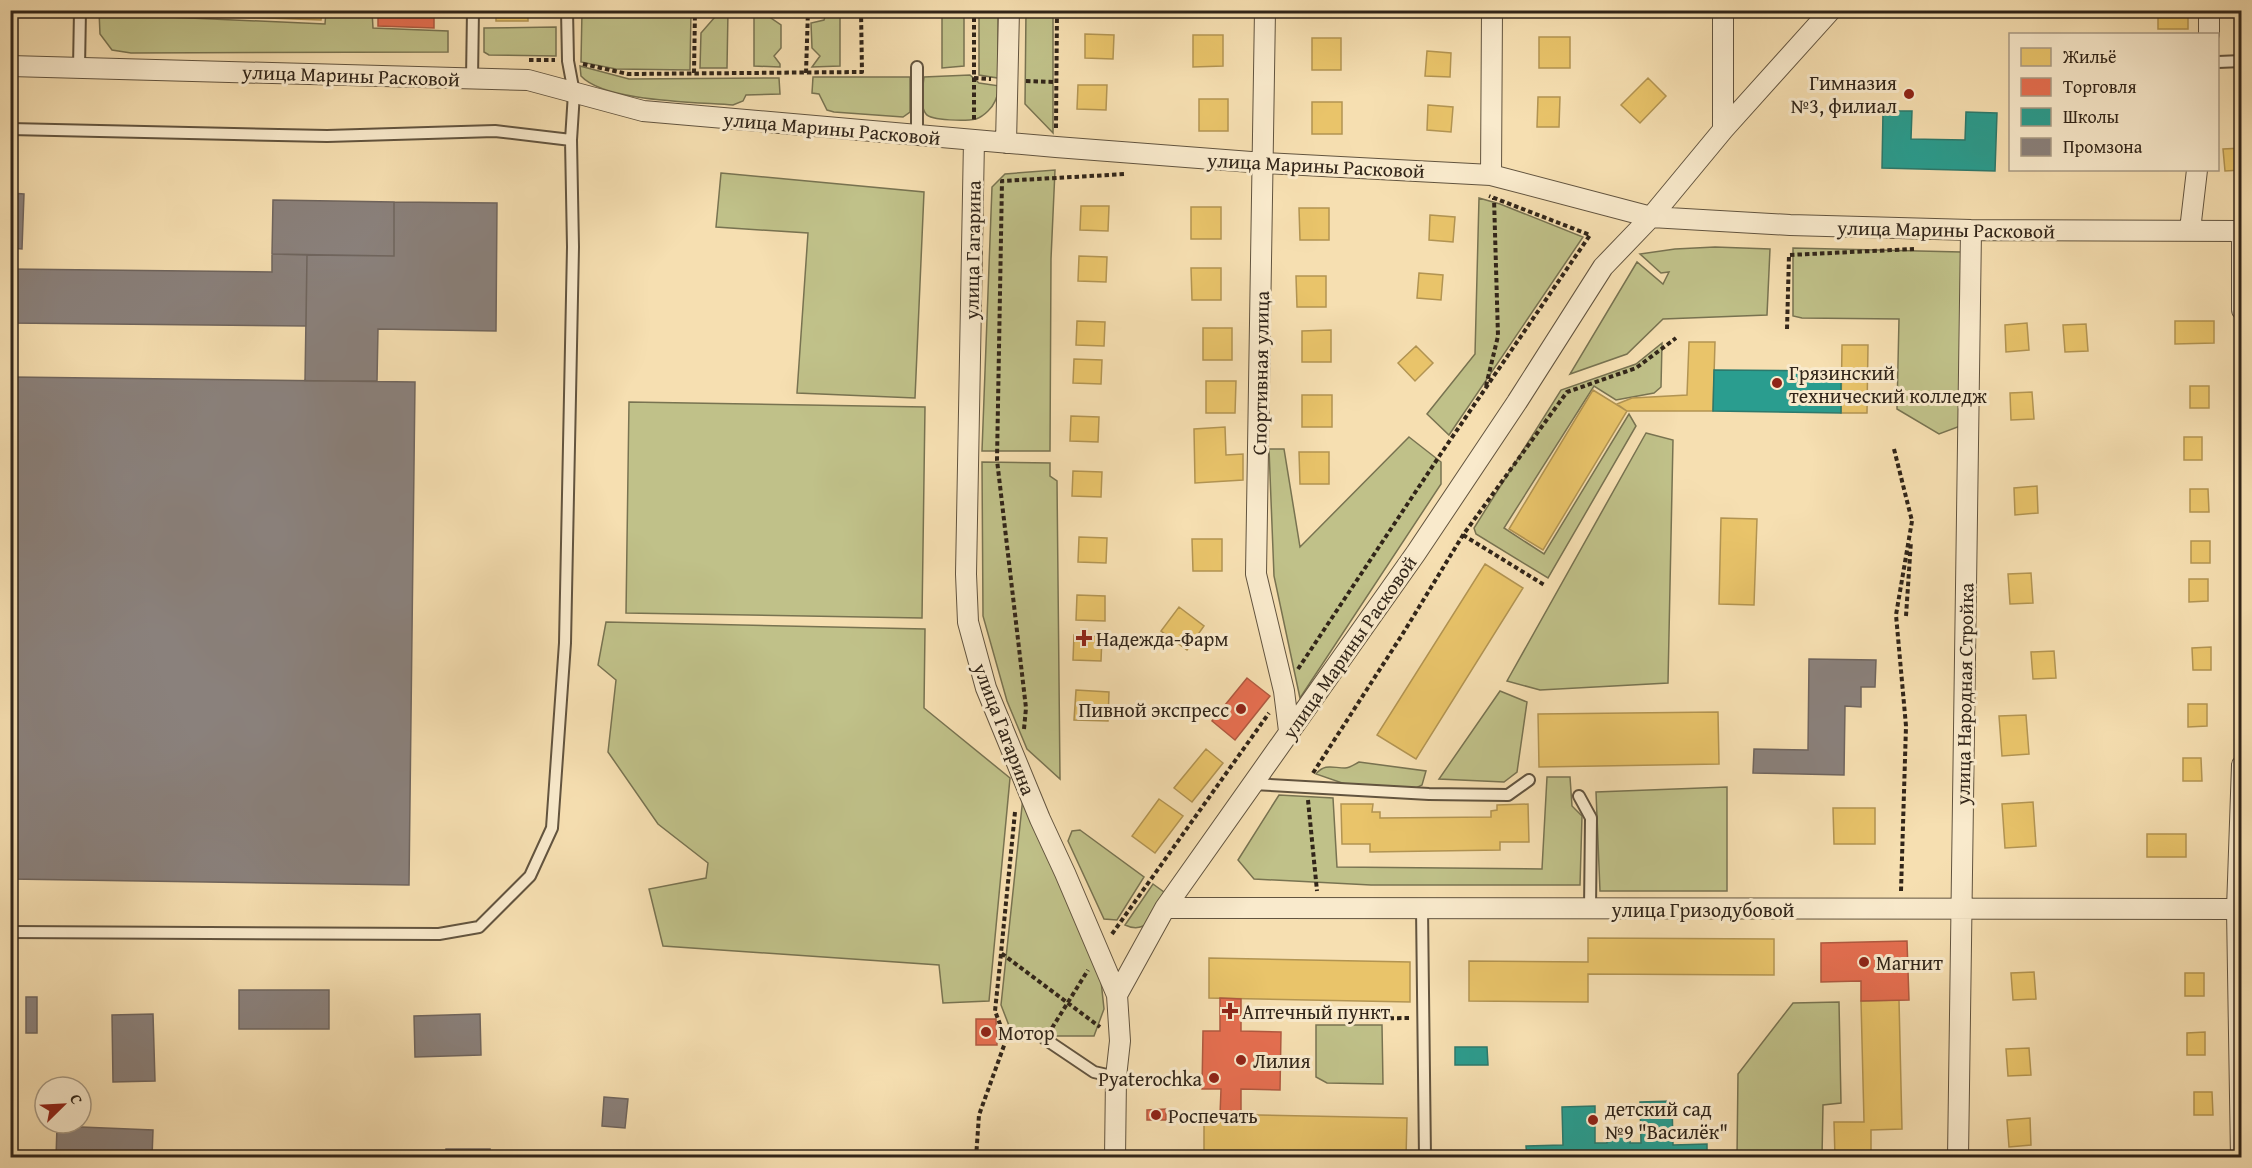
<svg xmlns="http://www.w3.org/2000/svg" width="2252" height="1168" font-family="'Gentium Book Plus',serif">
<rect width="100%" height="100%" fill="#f6dfb1"/>
<filter id="stains"><feTurbulence type="fractalNoise" baseFrequency=".00333" numOctaves="4"/><feColorMatrix values="0 0 0 0 .2 0 0 0 0 .09 0 0 0 0 .02 0 0 0 .5 -.17"/></filter>
<radialGradient id="worn" r=".72"><stop offset=".6" stop-color="#630" stop-opacity="0"/><stop offset="1" stop-color="#630" stop-opacity=".3"/></radialGradient>
<path fill="#c0c189" stroke="#787351" stroke-width="1.5" d="M721 10 728 11 727 68H700L701 33Z
M99 11H124V15L325 24 326 11H372L373 28 448 31V52L131 53 112 50 100 34Z
M582 11H691L690 70 616 69 581 62Z
M754 11H766L768 16 781 25V48L774 56 780 64V67L754 66Z
M827 11H840V66L812 67 820 56 812 48 811 23 824 20Z
M942 11H964V66L942 68Z
M979 11H998V78L979 75Z
M1026 11H1053V133L1025 104Z
M556 27V56L489 55 484 52V28Z
M580 66 629 79 779 78 780 94 746 95 743 101 733 105C697 102 605 102 581 76Z
M970 75 979 83 1000 86C997 96 995 105 988 111 985 114 979 118 976 119 967 121 931 121 926 114 919 105 923 87 924 77Z
M813 77H910V112L903 117 834 112 827 110 819 94 812 93Z
M1055 170 1051 259 1050 451H982L992 187 1005 174Z
M721 173 924 192 915 398 797 393 808 233 716 227Z
M1479 198 1500 204 1583 237 1449 435 1427 414 1475 354Z
M1715 247 1770 249 1767 315 1663 319 1627 354 1570 374 1637 262 1663 284 1669 272 1661 273 1640 254 1675 249Z
M1793 248 1961 252 1963 425 1939 434 1897 409 1899 319 1802 318 1793 316Z
M1662 343 1661 387 1654 393 1616 400 1594 386 1504 528 1544 554 1629 414 1636 426 1548 578 1476 534 1474 528 1561 390 1636 364Z
M629 402 925 407 922 618 626 613Z
M1646 433 1673 440 1668 683 1540 690 1507 681Z
M1409 437 1441 462V484L1300 698 1274 576 1269 449H1284L1300 547Z
M982 462 1050 463V476L1057 481 1060 779 1027 749 1007 701 983 616Z
M606 622 925 629 924 708 1010 778 989 1001 943 1003 939 965 663 946 649 889 706 878 708 863 658 824 608 752 616 680 598 665Z
M1500 691 1527 702 1517 772 1504 782 1439 779Z
M1359 762 1426 771 1422 785 1416 788 1348 785 1316 774C1325 763 1333 768 1345 768 1350 768 1355 764 1359 762Z
M1547 777H1570L1572 806 1582 816 1580 885H1371L1254 879 1238 860 1279 795 1333 798 1337 867 1542 869Z
M1727 787V891H1600L1596 792Z
M1023 797 1101 981 1104 1009 1094 1036H1013L1001 1005Z
M1080 830 1144 877 1117 920 1104 919 1068 841 1072 831Z
M1153 884 1168 895C1158 911 1148 936 1125 925Z
M1839 1002 1841 1103 1823 1105 1822 1157H1737L1738 1074 1793 1003Z
M1316 1025H1382L1383 1084 1327 1083 1316 1077Z"/>
<path fill="#e9c46a" stroke="#b29452" stroke-width="1.5" d="M127 10H322L321 20 127 13Z
M496 10H528V21H496Z
M1079 10H1107V14L1079 12Z
M1657 10H1677V15L1657 14Z
M2158 10H2188V29H2158Z
M2236 10H2242V32H2236Z
M1085 34 1114 35 1113 59 1085 58Z
M1193 35H1223V66L1193 67Z
M1539 37H1570V68H1539Z
M1312 38H1341V70H1312Z
M1427 51 1451 53 1450 77 1425 76Z
M1648 78 1666 96 1640 123 1621 105Z
M1078 85H1107L1106 110 1077 109Z
M1538 97H1560L1559 127H1537Z
M1199 99H1228V131H1199Z
M1312 102H1342V134H1312Z
M1428 105 1453 107 1451 132 1427 130Z
M2242 148V170L2225 171 2223 149Z
M1081 206H1109L1108 231 1080 230Z
M1191 207H1221V239H1191Z
M1299 208H1329V240H1300Z
M1430 215 1455 217 1453 242 1429 240Z
M1079 256 1107 257 1106 282 1078 281Z
M1191 268H1221V300H1192Z
M1419 273 1443 275 1441 300 1417 298Z
M1296 276H1326V307H1297Z
M1077 321 1105 322 1104 346 1076 345Z
M2175 321H2214V343L2175 344Z
M2027 323 2029 350 2006 352 2005 325Z
M2086 324 2088 351 2065 352 2063 325Z
M1203 328H1232V360H1203Z
M1331 330V362H1302V331Z
M1689 342H1715L1713 411H1627L1617 404 1632 398 1687 395Z
M1842 345H1868L1867 413H1841Z
M1416 346 1433 363 1415 381 1398 363Z
M1074 359 1102 360 1101 384 1073 383Z
M1206 381H1236L1235 413H1206Z
M2190 386H2209V408H2190Z
M1593 390 1627 411 1543 550 1509 529Z
M2032 392 2034 419 2011 420 2010 393Z
M1302 395H1332V427H1302Z
M1071 416 1099 417 1098 442 1070 441Z
M1225 427 1226 455 1243 454V480L1195 483 1194 429Z
M2184 437H2202V460H2184Z
M1299 452H1329V484H1300Z
M1073 471 1102 472 1101 497 1072 496Z
M2037 486 2038 513 2015 515 2014 488Z
M2190 489H2208L2209 512H2190Z
M1721 518 1757 519 1754 605 1719 604Z
M1079 537 1107 538 1106 563 1078 562Z
M1192 539H1222V571H1193Z
M2191 541H2210V563H2191Z
M1485 564 1523 588 1416 759 1377 735Z
M2031 573 2033 603 2010 604 2008 574Z
M2189 579H2208V601L2189 602Z
M1077 595 1105 596V621L1076 620Z
M1179 607 1204 626 1187 650 1161 631Z
M1074 635 1102 636 1101 661 1073 660Z
M2211 647V670H2193L2192 648Z
M2054 651 2056 678 2033 679 2031 652Z
M1076 690 1109 692 1108 721 1074 720Z
M2188 704H2207V726L2188 727Z
M1718 712 1719 764 1539 767 1538 714Z
M2026 715 2029 754 2002 756 1999 716Z
M1206 749 1223 763 1192 802 1174 788Z
M2183 758H2201L2202 781H2183Z
M1159 799 1183 816 1155 853 1132 836Z
M2033 802 2036 846 2005 848 2002 804Z
M1341 804H1373L1372 812H1380V818L1491 817V811L1497 810V805L1528 804 1529 842H1500V850L1370 852V844H1342Z
M1833 808H1875V844H1834Z
M2147 834H2186V857H2147Z
M1588 938 1774 939V975L1588 974V1002L1469 1001V961L1588 962Z
M1209 958 1410 962V1002L1209 998Z
M2034 972 2036 999 2013 1000 2011 973Z
M2185 973H2204V996H2185Z
M1899 1000 1902 1129 1871 1130V1158H1835L1834 1122H1864L1861 1001Z
M2205 1032V1055H2187V1033Z
M2029 1048 2031 1075 2008 1076 2006 1049Z
M2194 1092H2212L2213 1115H2194Z
M1204 1114 1407 1118 1406 1158 1204 1154Z
M2030 1118 2031 1145 2009 1147 2007 1120Z"/>
<path fill="#e76f51" stroke="#b05940" stroke-width="1.5" d="M378 10H434V28L378 26Z
M1247 678 1270 696 1235 740 1212 721Z
M1907 941 1909 1000 1861 1001V981L1821 982V943Z
M1220 998 1241 999V1031L1281 1032 1280 1090 1241 1089V1115H1220L1221 1089H1202L1203 1031H1220Z
M976 1019H996L997 1045H976Z
M1166 1109V1120H1147V1110Z"/>
<path fill="#2a9d8f" stroke="#2c796c" stroke-width="1.5" d="M1883 111H1912L1911 139 1965 140 1966 112 1997 113 1995 171 1882 168Z
M1714 370 1841 371V413L1713 411Z
M1455 1047H1487L1488 1065H1455Z
M1672 1101 1673 1145 1707 1144V1158H1527L1526 1146 1563 1145 1562 1107 1595 1106V1143H1607V1136H1630V1143H1641L1640 1102Z"/>
<path fill="#8a817c" stroke="#6f655e" stroke-width="1.5" d="M10 193 24 194 22 249 10 248Z
M273 200 394 202V256L272 254Z
M394 202 497 203 496 331 378 329 377 381H305L307 255 394 256Z
M272 254 307 255 306 326 10 323V269L272 272Z
M12 377 415 382 409 885 10 879Z
M1809 659 1876 660 1875 687H1861V707L1845 706 1844 775 1753 773 1754 749 1808 750Z
M239 990H329V1029H239Z
M26 997H37V1033H26Z
M153 1014 155 1081 113 1082 112 1015Z
M480 1014 481 1055 415 1057 414 1016Z
M604 1097 628 1099 625 1128 602 1126Z
M57 1126 153 1130 152 1158H56Z
M446 1149H490V1158H446Z"/>
<g fill="none" stroke-linecap="round" stroke-linejoin="round">
<defs>
<path id="lane" d="M2218 62 2242 61
M79 68 80 10
M472 79 473 10
M10 129 327 136 495 131 571 140 574 93 568 61 567 10
M917 135V67
M1253 784 1429 794 1508 795 1529 780
M1579 796 1591 818 1590 909
M1422 908 1425 1158
M10 932 439 934 479 927 530 876 552 828 565 643 573 247 571 140
M1045 1039 1094 1072 1116 1077"/>
<path id="street" d="M1265 10 1256 574 1284 691 1289 731
M2209 34V10
M10 66 528 80 643 111 1056 147 1264 163 1491 175 1651 217 1790 225 1971 230 2242 231
M1723 130V10
M974 140 966 574 968 622 986 688 1040 819 1065 873 1117 995 1120 1041 1116 1077 1115 1158
M1006 143 1009 10
M1491 175 1492 10
M2190 230 2197 170
M2242 242V310
M1165 908 2242 909
M1117 995 1165 908 1416 553 1517 402 1603 267 1651 217 1723 130 1831 10
M1958 1158 1971 230
M2241 1158 2237 909 2242 765"/>
</defs>
<use href="#lane" stroke="#62543f" stroke-width="14"/>
<use href="#street" stroke="#62543f" stroke-width="22"/>
<path stroke="#312519" stroke-width="4" stroke-dasharray="4.5 3" stroke-linecap="butt" d="M974 10V121
M529 60H555
M583 64 628 74 862 72 861 10
M694 73 695 10
M806 73 808 10
M974 78 991 79
M1026 81 1056 82
M1056 128 1057 10
M1787 329 1789 255 1914 249
M1486 386 1498 336 1494 198
M1894 449 1912 521
M1463 535 1546 586
M1906 616 1911 541
M1298 669 1440 455 1590 235 1489 196
M1024 729 1026 708 997 460 1002 181 1126 174
M1313 773 1402 635 1463 535 1567 392 1636 368 1676 338
M1308 800 1317 891
M1015 812 1001 953 1100 1027
M1901 891 1906 726 1896 615 1912 521
M1112 934 1269 713
M1001 954 995 1011 1006 1040
M1307 1019 1412 1018
M1052 1028 1088 970
M976 1158 979 1115 1006 1040H1033"/>
<use href="#lane" stroke="#f9eacc" stroke-width="10"/>
<use href="#street" stroke="#f9eacc" stroke-width="20"/>
</g>
<g fill="#8f2418" stroke="#f9eacc" stroke-width="2">
<circle cx="1909" cy="94" r="6"/>
<circle cx="1777" cy="383" r="6"/>
<path d="M1081 629h6v6h6v6h-6v6h-6v-6h-6v-6h6z"/>
<circle cx="1241" cy="709" r="6"/>
<circle cx="1864" cy="962" r="6"/>
<path d="M1227 1002h6v6h6v6h-6v6h-6v-6h-6v-6h6z"/>
<circle cx="986" cy="1032" r="6"/>
<circle cx="1241" cy="1060" r="6"/>
<circle cx="1214" cy="1078" r="6"/>
<circle cx="1156" cy="1115" r="6"/>
<circle cx="1593" cy="1120" r="6"/>
</g>
<g text-anchor="middle" dominant-baseline="central" stroke-width="6" stroke-linejoin="round" paint-order="stroke">
<g font-size="20" fill="#312519" stroke="#f9eacc">
<text transform="translate(351 75) rotate(2)">улица Марины Расковой</text>
<text transform="translate(832 128) rotate(5)">улица Марины Расковой</text>
<text transform="translate(1316 165) rotate(3)">улица Марины Расковой</text>
<text transform="translate(1946 229) rotate(1)">улица Марины Расковой</text>
<text transform="translate(972 250) rotate(-89)">улица Гагарина</text>
<text transform="translate(1260 373) rotate(-89)">Спортивная улица</text>
<text transform="translate(1349 647) rotate(-55)">улица Марины Расковой</text>
<text transform="translate(1964 694) rotate(-89)">улица Народная Стройка</text>
<text transform="translate(1005 729) rotate(69)">улица Гагарина</text>
<text x="1703" y="909">улица Гризодубовой</text>
</g>
<g font-size="20" fill="#312519" stroke="#f9eacc" text-anchor="start">
<text x="1897" y="82" text-anchor="end">Гимназия<tspan x="1897" dy="23">№3, филиал</tspan></text>
<text x="1789" y="372">Грязинский<tspan x="1789" dy="23">технический колледж</tspan></text>
<text x="1096" y="638">Надежда-Фарм</text>
<text x="1229" y="709" text-anchor="end">Пивной экспресс</text>
<text x="1876" y="962">Магнит</text>
<text x="1242" y="1011">Аптечный пункт</text>
<text x="998" y="1032">Мотор</text>
<text x="1253" y="1060">Лилия</text>
<text x="1202" y="1078" text-anchor="end">Pyaterochka</text>
<text x="1605" y="1108">детский сад<tspan x="1605" dy="23">№9 "Василёк"</tspan></text>
<text x="1168" y="1115">Роспечать</text>
</g>
</g>
<rect width="2252" height="1168" fill="none" stroke="#f6dfb1" stroke-width="36"/>
<rect x="12" y="12" width="2228" height="1144" fill="none" stroke="#312519" stroke-width="3"/>
<rect x="18" y="18" width="2216" height="1132" fill="none" stroke="#312519" stroke-width="1.5"/>
<rect x="2009" y="33" width="210" height="138" fill="#f9eacc" stroke="#a99b84" stroke-width="1.5"/>
<rect x="2021" y="48" width="30" height="18" fill="#e9c46a" stroke="#a99b84" stroke-width="1.5"/>
<text x="2063" y="63" font-size="18" fill="#312519">Жильё</text>
<rect x="2021" y="78" width="30" height="18" fill="#e76f51" stroke="#a99b84" stroke-width="1.5"/>
<text x="2063" y="93" font-size="18" fill="#312519">Торговля</text>
<rect x="2021" y="108" width="30" height="18" fill="#2a9d8f" stroke="#a99b84" stroke-width="1.5"/>
<text x="2063" y="123" font-size="18" fill="#312519">Школы</text>
<rect x="2021" y="138" width="30" height="18" fill="#8a817c" stroke="#a99b84" stroke-width="1.5"/>
<text x="2063" y="153" font-size="18" fill="#312519">Промзона</text>
<g transform="translate(63 1105) rotate(66)"><circle r="28" fill="#f9eacc" stroke="#a99b84" stroke-width="1.5"/>
<path d="M0-4.5L10 22L0 15L-10 22Z" fill="#8f2418"/>
<text y="-9" font-size="16" font-weight="bold" text-anchor="middle" fill="#312519">С</text>
</g>
<rect width="100%" height="100%" filter="url(#stains)"/>
<rect width="100%" height="100%" fill="url(#worn)"/>
</svg>
